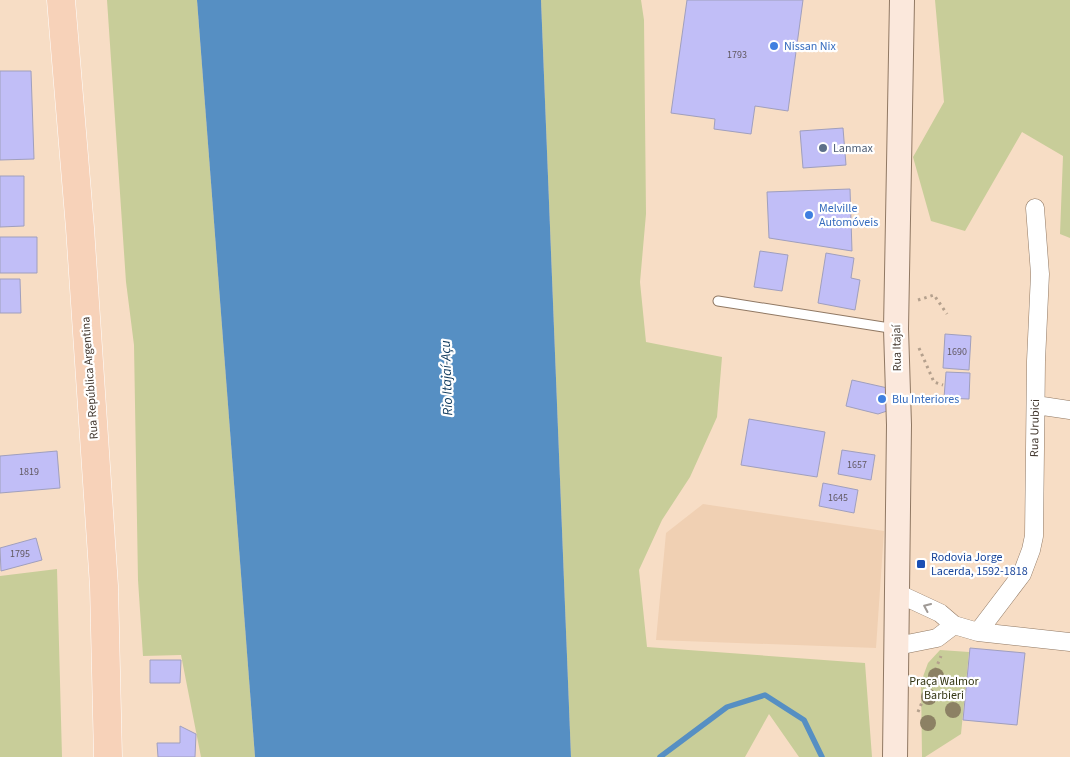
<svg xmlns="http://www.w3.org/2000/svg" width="1070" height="757" font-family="'Source Sans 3',sans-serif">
<rect width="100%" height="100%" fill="#f7ddc5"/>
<path fill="#f0d0b3" d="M703 504 884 531 876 648 656 640 666 533Z"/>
<path fill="#c8cd99" d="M107 0H197L255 757H201L181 655 143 656 138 580 134 345 126 282Z
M541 0H641L644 20 646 214 640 282 646 342 722 357 717 417 690 477 662 520 639 570 647 647 865 663 872 757H799L769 714 745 757H571Z
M935 0H1070V238L1060 234 1063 156 1022 132 965 231 931 221 913 157 944 102Z
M57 569 62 757H0V576Z
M940 650 969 652 961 734 925 757H922L921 682 928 663Z"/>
<path fill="#568fc3" d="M197 0H541L571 757H255Z"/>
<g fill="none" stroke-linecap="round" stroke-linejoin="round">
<path stroke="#568fc3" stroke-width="5.5" d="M660 757 727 707 765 695 804 720 822 757"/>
</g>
<path fill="#c1bef7" stroke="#a09fbd" d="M687 0H803L788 111 755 106 751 134 714 129 715 119 671 113Z
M0 71H31L34 159 0 160Z
M843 128 846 165 803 168 800 131Z
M0 176H24V226L0 227Z
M850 189 852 251 769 238 767 192Z
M0 237H37V273H0Z
M760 251 788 255 782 291 754 287Z
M826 253 854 258 851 278 860 280 855 310 818 303Z
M0 279H20L21 313H0Z
M945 334 971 336 969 370 943 368Z
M946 372 970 373 969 399 944 398Z
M852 380 892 389 887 411 878 414 846 406Z
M749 419 825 432 817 477 741 465Z
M842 450 875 455 871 480 838 474Z
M57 451 60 488 0 493V456Z
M823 483 858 490 854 513 819 506Z
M36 538 42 560 1 571 0 548Z
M970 648 1025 653 1017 725 963 720Z
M150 660H181L180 683H150Z
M180 726 196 734 195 757H158L157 743H180Z"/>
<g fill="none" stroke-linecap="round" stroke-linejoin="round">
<defs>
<path id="service" d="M718 301 896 329"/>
<path id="minor" d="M1036 405 1070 410
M897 593 940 613 954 625 978 632 1070 642
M978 632 1022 574 1031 550 1034 536 1036 361 1040 274 1035 208
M897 646 937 638 954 625"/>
<path id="secondary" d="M895 757 899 425 896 329 902 0"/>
<path id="primary" d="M61 0 80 228 104 586 108 757"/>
</defs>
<use href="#service" stroke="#907863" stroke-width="11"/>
<use href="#minor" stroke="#907863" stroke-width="19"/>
<use href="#secondary" stroke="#907863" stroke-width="26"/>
<use href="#primary" stroke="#fff" stroke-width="29"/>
<path stroke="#b4a08d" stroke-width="3" stroke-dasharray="2.5 4" stroke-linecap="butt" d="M918 300 934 295 947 314
M919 348 934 382 943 385
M918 712 941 656"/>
<use href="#service" stroke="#fff" stroke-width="9"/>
<use href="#minor" stroke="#fff" stroke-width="18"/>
<use href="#secondary" stroke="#fbe8dc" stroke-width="24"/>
<use href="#primary" stroke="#f7d2b9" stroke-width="28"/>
</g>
<g fill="#8c8164">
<circle cx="936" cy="676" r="8"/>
<circle cx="929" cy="697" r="8"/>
<circle cx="953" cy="710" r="8"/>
<circle cx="928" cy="723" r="8"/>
</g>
<defs><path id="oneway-chevron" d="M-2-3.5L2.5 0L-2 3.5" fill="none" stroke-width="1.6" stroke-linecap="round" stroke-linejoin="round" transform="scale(1.25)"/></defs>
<use stroke="#a09a96" href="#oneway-chevron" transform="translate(927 607) rotate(-156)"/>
<g fill="#3f7fe0" stroke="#fff" stroke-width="2">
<circle cx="774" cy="46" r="5"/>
<circle cx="809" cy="215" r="5"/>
<circle cx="882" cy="399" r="5"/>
</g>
<circle fill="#5c6f8a" stroke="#fff" stroke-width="2" cx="823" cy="148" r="5"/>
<rect fill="#1a4fb4" stroke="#fff" stroke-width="2" x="916" y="559" width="10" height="10" rx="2.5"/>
<g text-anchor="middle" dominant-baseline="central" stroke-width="4.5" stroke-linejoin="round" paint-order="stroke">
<g font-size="10" fill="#615860">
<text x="737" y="55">1793</text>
<text x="957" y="352">1690</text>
<text x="857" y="465">1657</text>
<text x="29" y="472">1819</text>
<text x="838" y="498">1645</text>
<text x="20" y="554">1795</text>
</g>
<g font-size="12" fill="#366cbe" stroke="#fff" text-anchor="start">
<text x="784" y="46">Nissan Nix</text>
<text x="819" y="208">Melville<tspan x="819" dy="14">Automóveis</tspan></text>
<text x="892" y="399">Blu Interiores</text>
</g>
<g font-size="12" fill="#4e5e75" stroke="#fff" text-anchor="start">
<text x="833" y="148">Lanmax</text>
</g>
<g font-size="12" fill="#41362d" stroke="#fff">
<text transform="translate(897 348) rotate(-91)">Rua Itajaí</text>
<text transform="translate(90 378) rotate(-94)">Rua República Argentina</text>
<text transform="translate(1035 428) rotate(-89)">Rua Urubici</text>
</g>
<g font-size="12" fill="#164399" stroke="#fff" text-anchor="start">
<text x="931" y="557">Rodovia Jorge<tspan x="931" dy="14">Lacerda, 1592-1818</tspan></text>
</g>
<g font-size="12" fill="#343614" stroke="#fff">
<text x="944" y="681">Praça Walmor<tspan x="944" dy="14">Barbieri</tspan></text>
</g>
<g font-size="14" font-style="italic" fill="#0e395d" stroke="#fff">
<text transform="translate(447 378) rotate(-92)">Rio Itajaí-Açu</text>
</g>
</g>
</svg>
